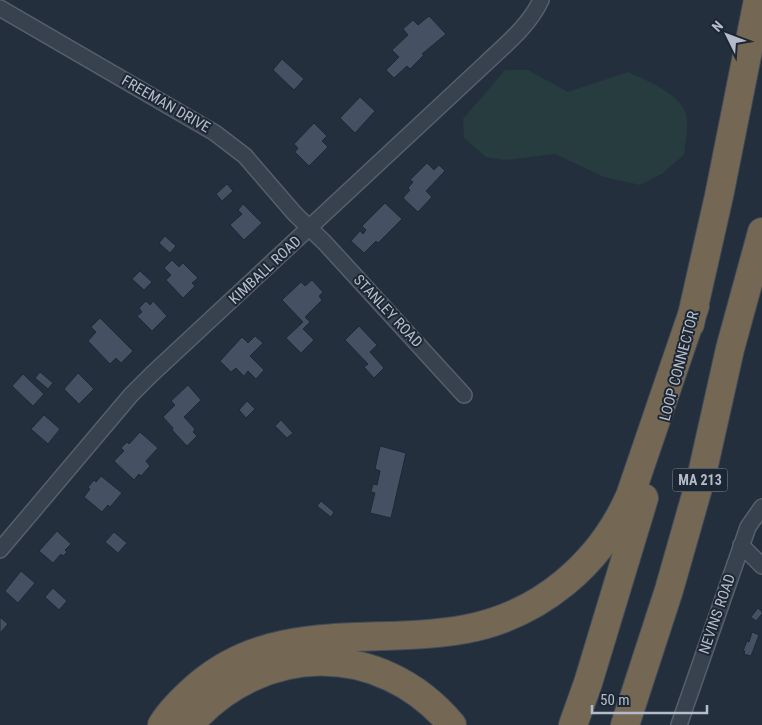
<svg xmlns="http://www.w3.org/2000/svg" width="762" height="725" font-family="'Roboto Condensed',sans-serif">
<rect width="100%" height="100%" fill="#242f3e"/>
<path fill="#263c3f" d="M505 70H528L568 92 628 72C647 81 685 95 687 119 688 130 685 143 684 155L663 173 640 185 604 177 555 154 506 160 486 157 464 138 463 119Z"/>
<path fill="#455162" stroke="#1f2835" d="M429 16 446 34 422 54 424 55 410 69 407 66 394 78 386 70 399 57 392 50 408 35 403 29 413 20 418 25Z
M282 59 304 79 294 90 273 70Z
M360 97 375 111 355 133 340 118Z
M314 123 327 136 322 141 328 147 309 166 295 152 298 148 294 144Z
M427 163 434 170 439 165 445 171 426 191 432 197 418 212 403 198 410 190 408 188 413 182 410 180Z
M227 184 233 191 222 201 216 194Z
M385 203 402 219 378 243 376 241 364 253 351 241 360 231 363 234 366 230 362 226Z
M243 204 262 223 244 240 230 225 242 214 238 210Z
M165 236 176 246 170 253 159 243Z
M172 260 179 267 183 263 198 278 192 283 195 286 183 298 166 280 171 275 164 268Z
M140 271 152 282 144 290 132 279Z
M312 280 323 292 319 296 322 300 305 317 310 322 303 329 314 340 301 353 286 338 303 322 282 300 301 282 305 286Z
M146 301 150 305 153 301 167 316 152 331 137 316 142 312 139 308Z
M100 318 133 351 121 363 116 358 110 364 88 341 96 332 91 327Z
M359 326 377 345 370 352 384 368 374 378 364 367 368 364 345 340Z
M255 336 263 343 250 356 264 370 256 379 248 371 244 376 236 368 231 372 220 361 242 337 248 343Z
M40 372 53 383 48 389 35 378Z
M78 373 94 389 79 404 64 389Z
M23 374 44 394 33 406 12 386Z
M188 385 201 400 184 417 195 429 193 432 197 436 187 446 172 430 173 428 163 417 175 405 171 401Z
M247 401 255 409 246 418 239 410Z
M44 415 60 429 48 444 31 429Z
M281 420 293 433 287 438 275 426Z
M140 432 158 448 146 461 150 466 141 476 139 474 134 480 114 461 124 451 121 448 127 442 129 444Z
M380 446 406 453 391 518 370 513 375 493 371 492 373 484 377 485 380 471 375 469Z
M101 476 122 493 110 507 108 505 102 512 84 497 90 489 88 487 94 480 96 482Z
M321 501 334 512 331 517 317 506Z
M57 531 71 544 65 550 67 552 63 556 61 554 53 563 39 551Z
M114 532 127 543 118 553 105 542Z
M21 571 35 583 18 603 5 591Z
M53 588 67 601 59 610 45 597Z
M758 608 762 612V614L756 621 751 617Z
M0 617 8 624 0 633Z
M752 632 759 635 751 656 744 654 745 651H743L747 641 749 642Z"/>
<g fill="none" stroke-linecap="round" stroke-linejoin="round">
<defs>
<path id="street" d="M0 8 215 133 245 156 295 214 325 243 464 395
M741 545 762 566
M0 550 131 395 152 374 484 65C505 45 529 26 541 0
M679 725 748 527 762 507"/>
<path id="highway" d="M690 324 719 196 758 0
M162 725C172 709 186 696 200 684 277 619 376 646 466 629 540 615 600 564 630 496L695 306
M189 725C261 642 380 639 452 725
M573 725 588 683 644 498
M625 725 669 590 702 474 730 349 762 232"/>
</defs>
<use href="#street" stroke="#565f6c" stroke-width="18"/>
<use href="#highway" stroke="#434c59" stroke-width="30"/>
<use href="#street" stroke="#38414e" stroke-width="15"/>
<use href="#highway" stroke="#746855" stroke-width="28"/>
</g>
<g text-anchor="middle" dominant-baseline="central" stroke-width="4" stroke-linejoin="round" paint-order="stroke">
<rect fill="#1d2633" stroke="#878f9c" stroke-width="1" x="672.5" y="468.5" width="55" height="23" rx="4"/>
<g font-size="14" font-weight="bold" fill="#b4bcc9">
<text x="700" y="480">MA 213</text>
</g>
<g font-size="15" fill="#b4bcc9" stroke="#1d2633">
<text transform="translate(166 104) rotate(30)">FREEMAN DRIVE</text>
<text transform="translate(265 270) rotate(-43)">KIMBALL ROAD</text>
<text transform="translate(388 311) rotate(47)">STANLEY ROAD</text>
<text transform="translate(679 366) rotate(-75)">LOOP CONNECTOR</text>
<text transform="translate(717 614) rotate(-71)">NEVINS ROAD</text>
</g>
</g>
<g transform="translate(727 35) rotate(312)" stroke="#1d2633" stroke-width="4" paint-order="stroke">
<path d="M0-4L9 19L0 12L-9 19Z" fill="#b4bcc9"/>
<text y="-8" font-size="14" font-weight="bold" text-anchor="middle" fill="#b4bcc9">N</text>
</g>
<path d="M592 705v8h115v-8" fill="none" stroke="#b4bcc9" stroke-width="2.5"/>
<text x="600" y="705" font-size="15" fill="#b4bcc9" stroke="#1d2633" stroke-width="4" paint-order="stroke">50 m</text>
</svg>
